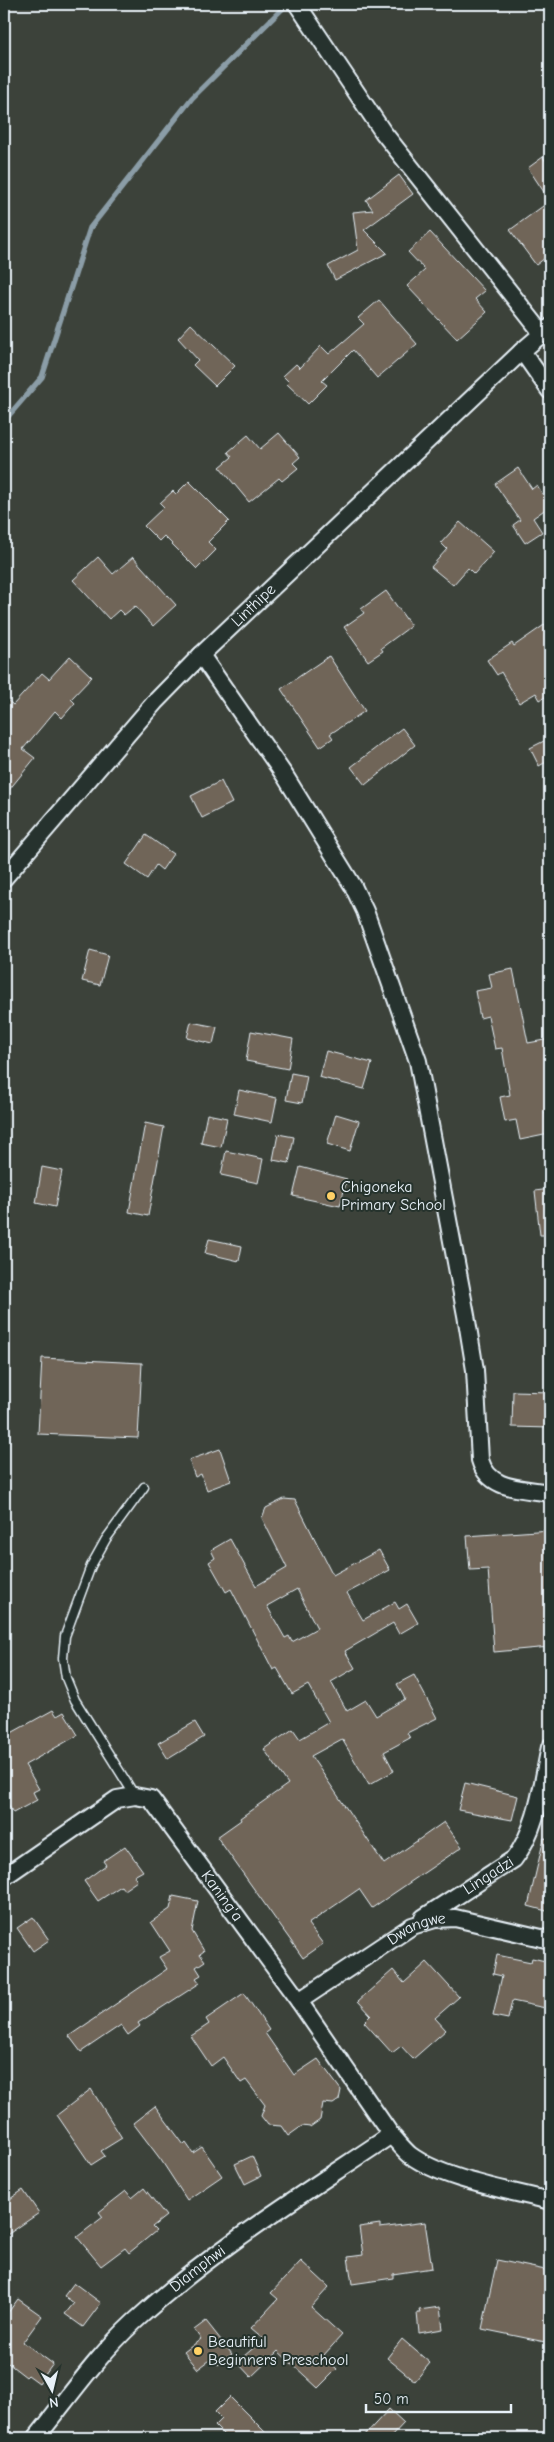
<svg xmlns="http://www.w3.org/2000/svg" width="554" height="2442" font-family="'Comic Neue',sans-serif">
<rect width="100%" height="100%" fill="#3c423a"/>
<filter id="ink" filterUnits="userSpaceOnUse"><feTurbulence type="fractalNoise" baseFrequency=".02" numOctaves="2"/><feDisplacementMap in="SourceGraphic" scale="10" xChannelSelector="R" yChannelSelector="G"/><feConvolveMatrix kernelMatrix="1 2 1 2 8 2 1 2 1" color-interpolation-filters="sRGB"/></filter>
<g filter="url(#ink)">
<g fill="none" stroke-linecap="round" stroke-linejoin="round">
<path stroke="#8b9da7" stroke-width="5.5" d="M4 421 42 377 90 228 192 98 287 4"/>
</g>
<path fill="#706558" stroke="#e8f1f8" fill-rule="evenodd" d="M543 157 550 168V254L536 265 510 230 550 201 528 168Z
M399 175 413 194 364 230 387 253 335 280 328 266 358 250 353 212 373 210 366 200Z
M430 232 485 291 475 299 487 312 457 339 407 286 425 270 408 252Z
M379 300 417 344 377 378 353 350 322 381 327 385 308 404 287 384 289 382 283 376 296 364 300 368 321 346 329 354 364 324 358 318Z
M191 324 235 366 215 386 193 365 198 360 178 338Z
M279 433 300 457 293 463 298 468 282 481 279 478 249 502 220 467 232 457 228 452 248 435 260 449Z
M518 468 532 489 537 485 550 506 533 518 542 532 525 543 513 525 520 520 495 484Z
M189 481 229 521 208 542 216 550 197 569 164 536 159 541 144 526 164 507 160 503 173 491 176 494Z
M460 522 494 552 474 574 468 568 453 585 431 567 447 549 441 543Z
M98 557 113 574 133 557 176 605 153 626 135 606 124 615 119 610 109 619 73 580Z
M386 591 411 626 381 648 383 651 368 661 344 627 364 613 361 609Z
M550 621V694L540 700 536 693 519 703 501 672 497 675 487 660 512 643 514 646Z
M70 656 92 677 71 699 75 703 62 718 55 711 23 749 35 758 4 796V697L13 705 42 673 49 679Z
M329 656 365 711 330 734 333 738 320 747 281 689Z
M402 728 415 745 365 785 351 767Z
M550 738V760L539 766 530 748Z
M221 781 232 803 202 818 191 796Z
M146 835 173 854 162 870 156 865 147 879 126 864Z
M90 950 108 955 100 985 82 981Z
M513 969 528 1043 550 1039V1111L545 1112 549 1134 520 1140 516 1120 505 1122 500 1097 510 1095 502 1048 495 1049 488 1016 480 1018 475 991 492 988 489 974Z
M191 1022 217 1027 213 1044 187 1038Z
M251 1031 293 1039 288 1069 246 1061Z
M326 1051 372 1063 364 1089 319 1077Z
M291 1073 307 1076 302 1103 286 1100Z
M239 1090 277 1098 272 1122 234 1114Z
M207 1114 227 1118 221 1147 201 1143Z
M336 1114 359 1121 350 1151 327 1144Z
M145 1123 164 1127 148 1216 129 1212Z
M278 1134 294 1137 289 1163 273 1160Z
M226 1151 263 1159 258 1183 221 1175Z
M42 1167 62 1171 55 1207 36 1203Z
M300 1167 347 1179 340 1206 293 1196Z
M550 1189V1235H540L535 1191Z
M209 1239 242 1246 239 1261 205 1253Z
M42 1358 142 1363 138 1438 38 1434Z
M513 1391 550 1392V1428L512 1427Z
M220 1449 231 1481 207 1490 201 1474 195 1477 189 1460Z
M284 1499 295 1500 333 1575 379 1550 390 1570 347 1593 363 1620 395 1602 399 1609 407 1604 418 1623 399 1634 393 1623 345 1651 355 1668 331 1682 347 1711 366 1700 376 1716 405 1699 397 1684 414 1675 437 1718 407 1733 410 1738 384 1752 394 1771 369 1785 342 1739 311 1756 384 1864 444 1822 462 1847 372 1908 359 1889 308 1924 323 1944 303 1958 217 1837 241 1820 240 1818 288 1784 264 1749 293 1729 300 1739 329 1722 308 1685 292 1694 277 1668 273 1670 231 1589 226 1592 209 1562 215 1558 211 1550 230 1539 256 1586 287 1568 262 1518 266 1508ZM297 1589 317 1628 292 1642 289 1636 285 1638 267 1606Z
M550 1530V1647L494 1652 488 1569 470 1570 467 1536Z
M53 1710 57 1716 64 1712 78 1735 25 1765 39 1789 33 1792 37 1800 13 1813 4 1797V1737Z
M195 1722 204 1737 168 1759 158 1743Z
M465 1783 518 1796 512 1820 458 1810Z
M544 1838 550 1839V1912L528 1906Z
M125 1846 143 1871 134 1876 137 1881 124 1890 121 1886 98 1901 84 1881 106 1865 103 1861Z
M173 1896 198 1901 192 1931 204 1951 200 1954 205 1961 196 1967 201 1975 196 1978 200 1983 138 2023 140 2026 128 2035 121 2025 81 2052 69 2036 167 1969 159 1957 170 1951 151 1922 170 1909Z
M33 1917 49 1940 33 1951 17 1928Z
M497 1955 531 1962 532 1958 550 1962V2009L512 2001 508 2019 493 2016 502 1976 493 1974Z
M427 1962 459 1997 435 2018 446 2030 413 2059 401 2046 392 2053 364 2022 371 2015 358 2001 393 1970 404 1983Z
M244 1993 269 2030 265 2033 294 2075 318 2059 341 2090 339 2100 333 2104 323 2103 320 2120 310 2127 302 2126 288 2136 281 2126 268 2125 261 2116 265 2105 246 2080 241 2083 223 2057 211 2066 191 2036 209 2024 206 2019Z
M91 2089 122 2138 101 2151 105 2156 91 2165 57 2115Z
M155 2106 184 2145 186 2143 193 2153 202 2147 222 2176 187 2200 161 2160 133 2123Z
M252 2156 261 2176 245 2184 235 2164Z
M144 2188 166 2216 152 2227 156 2231 129 2253 125 2248 101 2266 77 2237 103 2217 99 2212 126 2191 132 2198Z
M23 2190 39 2213 4 2237V2203Z
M425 2222 432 2268 393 2274V2278L352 2284 348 2257 363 2255 359 2227 380 2224V2228Z
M497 2260 550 2271V2343L482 2329Z
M301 2261 329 2287 311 2307 342 2335 323 2356 337 2369 318 2388 278 2351 251 2377 237 2362 264 2339 251 2328 278 2299 271 2293Z
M74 2283 101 2303 83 2327 65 2314 74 2303 64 2296Z
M18 2299 42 2316 23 2342 53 2364 39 2383 28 2375 26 2377 4 2360V2318Z
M440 2307 443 2329 419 2333 417 2313H420L419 2310Z
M206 2321 232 2354 218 2365 213 2358 198 2369 184 2352 201 2339 194 2330Z
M402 2339 430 2363 415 2381 387 2358Z
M230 2397 271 2438H227L215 2426 222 2419 215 2412Z
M389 2409 404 2423 390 2438H362Z"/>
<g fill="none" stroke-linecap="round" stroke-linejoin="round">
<defs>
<path id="service" d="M135 1796 75 1700 66 1678 63 1658 65 1636 91 1566 106 1539 144 1487"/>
<g id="minor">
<path d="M297 4 383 132 542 333"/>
<path d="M522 351 550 391"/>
<path d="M201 655 285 776 353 886 365 911 418 1061 466 1315 475 1370 480 1460C489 1491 522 1488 550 1493"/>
<path id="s1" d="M4 878 155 702 201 655 522 351 550 327"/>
<path id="s2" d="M4 1877 117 1799 135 1796 151 1799 299 2001 391 2135C397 2141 403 2149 410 2155 444 2180 509 2190 550 2201"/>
<path id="s3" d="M423 1918 514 1859C538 1828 542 1784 550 1747"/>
<path id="s4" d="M299 2001 412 1926 435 1919 455 1918 550 1940"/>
<path id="s5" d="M36 2438C67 2400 97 2356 134 2322 212 2250 303 2194 391 2135"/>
</g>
</defs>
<use href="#service" stroke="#e8f1f8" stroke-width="11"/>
<use href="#minor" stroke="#e8f1f8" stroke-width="20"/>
<use href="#service" stroke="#26332d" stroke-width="8"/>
<use href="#minor" stroke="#26332d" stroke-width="16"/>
</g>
</g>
<g fill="#ffd166" stroke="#26332d" stroke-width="2">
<circle cx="331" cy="1196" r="5"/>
<circle cx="198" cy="2351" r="5"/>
</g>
<g text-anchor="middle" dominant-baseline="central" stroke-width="4" stroke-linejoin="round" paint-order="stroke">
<g font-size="16" fill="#e8f1f8" stroke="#26332d">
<text stroke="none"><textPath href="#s1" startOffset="370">Linthipe</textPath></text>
<text stroke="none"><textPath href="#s3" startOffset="78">Lingadzi</textPath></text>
<text stroke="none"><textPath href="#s2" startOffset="292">Kaning'a</textPath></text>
<text stroke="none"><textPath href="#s4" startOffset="139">Dwangwe</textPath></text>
<text stroke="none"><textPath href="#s5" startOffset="235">Diamphwi</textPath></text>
</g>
<g font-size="16" fill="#e8f1f8" stroke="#26332d" text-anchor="start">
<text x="341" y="1187">Chigoneka<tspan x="341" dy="18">Primary School</tspan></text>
<text x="208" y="2342">Beautiful<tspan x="208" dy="18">Beginners Preschool</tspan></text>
</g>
</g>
<rect width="554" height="2442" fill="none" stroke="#26332d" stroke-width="20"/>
<rect x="10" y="10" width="534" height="2422" fill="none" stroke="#e8f1f8" stroke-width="2" filter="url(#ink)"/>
<g transform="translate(52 2390) rotate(172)" stroke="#26332d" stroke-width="4" paint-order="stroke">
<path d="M0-4L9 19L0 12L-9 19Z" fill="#e8f1f8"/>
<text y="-8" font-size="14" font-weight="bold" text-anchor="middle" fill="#e8f1f8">N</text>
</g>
<path d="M366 2404v8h145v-8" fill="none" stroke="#e8f1f8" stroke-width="2.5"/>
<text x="374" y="2404" font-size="15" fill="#e8f1f8" stroke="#26332d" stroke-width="4" paint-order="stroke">50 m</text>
</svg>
